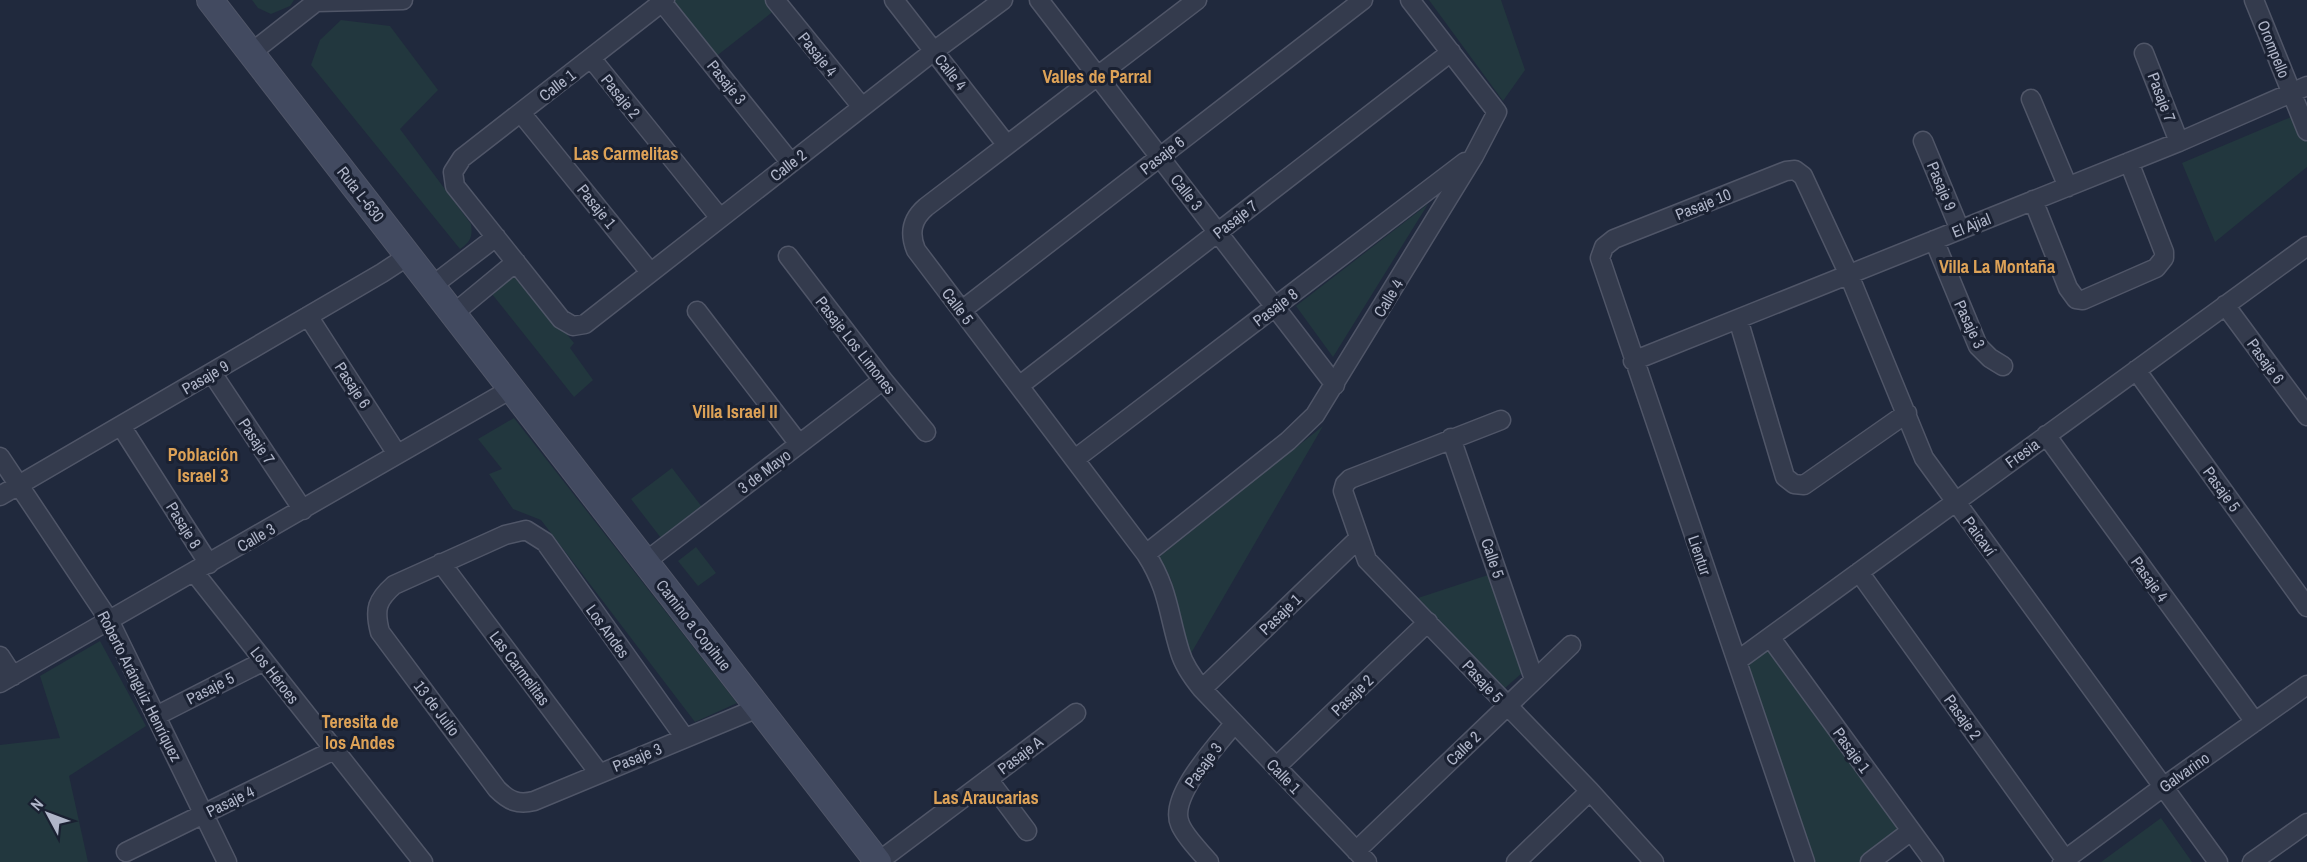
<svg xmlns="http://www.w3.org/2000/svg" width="2307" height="862" font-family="'Archivo Narrow',sans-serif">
<rect width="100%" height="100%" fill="#20293d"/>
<path fill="#22373e" d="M252 0H294L290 6 271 14 258 8Z
M675 0H767L775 10 714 58 670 4Z
M1429 0H1501L1525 70 1503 101Z
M341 20 390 26 438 90 400 129 471 224C473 237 470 242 460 249L311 65 320 40Z
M2296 115 2307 142V167L2215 242 2182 163Z
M1428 204 1333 357 1296 306Z
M513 277 522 280 574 343 570 348 593 380 574 397 492 294Z
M514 418 737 703 695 722 541 520 513 509 489 474 502 469 478 439Z
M1323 426 1190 655 1171 579 1159 557Z
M672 468 702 507 661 538 631 499Z
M696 547 716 573 698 586 678 561Z
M1488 575 1522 673 1505 688 1418 598Z
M100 641 146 726 69 776 88 862H0V745L60 738 40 676Z
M1769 644 1905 830 1862 862H1810L1742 663Z
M2161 818 2192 862H2101Z"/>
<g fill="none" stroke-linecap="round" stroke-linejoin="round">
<defs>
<path id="street" d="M665 0 462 158 453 172 455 186 561 319 573 326 585 324 934 51 1003 0
M775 0 862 107
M894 0 1006 144
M1039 0 1335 385
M1197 0 926 207C912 219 909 233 916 250L1146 554C1169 590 1168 614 1180 652 1184 666 1193 678 1202 689L1367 862
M2254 0 2307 131
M662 2 791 163
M251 53 316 2 403 0
M2144 53 2179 142
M591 58 720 218
M2031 99 2068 187
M521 113 650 272
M1923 141 1960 230
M2033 200 2068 288 2076 299 2083 300 2156 268 2164 258V252L2129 162
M1934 240 1978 346 1990 358 2003 366
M788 256 883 380 926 432
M432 286 496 237
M2225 305 2307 416
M962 310 1363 0
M697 311 799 444
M453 314 516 262
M308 316 397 454
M1738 319 1785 477 1794 484 1804 485 1907 413
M1633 361 2179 142 2307 86
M2136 370 2307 607
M212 373 303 510
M1019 386 1451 52
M1501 420 1350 479 1345 484 1343 491 1367 560 1590 791 1654 862
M121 426 209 564
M2046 435 2255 722
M1451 438 1534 679
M0 457 109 620 227 862
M1075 459 1465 162
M0 496 382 273 408 256
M1146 554 1288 441 1315 415 1474 156 1497 112 1410 0
M645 562 883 380
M441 563 599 773
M194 572 423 862
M1859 572 2067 862
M1770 637 1934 862
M0 656 13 676
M1737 661 2307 246
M0 683 511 389
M1202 689 1358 539
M156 716 264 661
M685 738 545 542 526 530 505 535 394 585C377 600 374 609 380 632L497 789C509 801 518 805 534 801L758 708
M1276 767 1428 622
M988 779 1027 831
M1356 851 1571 645
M126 852 334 750
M878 862 1076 713
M1209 862C1200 851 1185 837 1180 824 1168 797 1217 745 1234 724
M1516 862 1590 791
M1805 862 1600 258 1604 247 1614 239 1786 171 1795 170 1803 176 1849 275 1924 458 2218 862
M1870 862 1911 831
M2062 862 2163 787 2307 685
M2252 862 2307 823"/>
<path id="secondary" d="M210 0 878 862"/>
</defs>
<use href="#street" stroke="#505668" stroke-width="21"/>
<use href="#secondary" stroke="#505668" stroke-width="28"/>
<use href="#street" stroke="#343b4d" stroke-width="18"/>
<use href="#secondary" stroke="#424a60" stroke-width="26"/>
</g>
<g text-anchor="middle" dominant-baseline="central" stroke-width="6" stroke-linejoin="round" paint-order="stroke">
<g font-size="16" fill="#b0b6c9" stroke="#1a2132">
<text transform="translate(2274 49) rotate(68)">Orompello</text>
<text transform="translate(818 54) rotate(51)">Pasaje 4</text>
<text transform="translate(951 72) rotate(52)">Calle 4</text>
<text transform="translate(727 82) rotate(51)">Pasaje 3</text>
<text transform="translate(557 85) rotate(-38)">Calle 1</text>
<text transform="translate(621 96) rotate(51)">Pasaje 2</text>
<text transform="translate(2162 97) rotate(69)">Pasaje 7</text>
<text transform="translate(1162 155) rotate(-38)">Pasaje 6</text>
<text transform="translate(788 165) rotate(-38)">Calle 2</text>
<text transform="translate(1942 186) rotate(67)">Pasaje 9</text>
<text transform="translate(1187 192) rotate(52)">Calle 3</text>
<text transform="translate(361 194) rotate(52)">Ruta L-630</text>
<text transform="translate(1703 204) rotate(-22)">Pasaje 10</text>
<text transform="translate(597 206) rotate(51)">Pasaje 1</text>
<text transform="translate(1235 219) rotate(-38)">Pasaje 7</text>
<text transform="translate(1971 225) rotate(-22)">El Ajial</text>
<text transform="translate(1388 298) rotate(-59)">Calle 4</text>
<text transform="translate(958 306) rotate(53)">Calle 5</text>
<text transform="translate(1275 307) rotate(-37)">Pasaje 8</text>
<text transform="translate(1970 324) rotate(65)">Pasaje 3</text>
<text transform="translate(856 345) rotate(52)">Pasaje Los Limones</text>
<text transform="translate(2266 361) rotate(54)">Pasaje 6</text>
<text transform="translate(205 377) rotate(-30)">Pasaje 9</text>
<text transform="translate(353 385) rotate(57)">Pasaje 6</text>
<text transform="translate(257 441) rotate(56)">Pasaje 7</text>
<text transform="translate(2022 453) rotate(-36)">Fresia</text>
<text transform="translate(764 471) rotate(-37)">3 de Mayo</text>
<text transform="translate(2222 489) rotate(54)">Pasaje 5</text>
<text transform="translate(184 525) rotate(58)">Pasaje 8</text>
<text transform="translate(1980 536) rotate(54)">Paicaví</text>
<text transform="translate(256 537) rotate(-30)">Calle 3</text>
<text transform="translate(1700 555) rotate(71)">Lientur</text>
<text transform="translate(1493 558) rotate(71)">Calle 5</text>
<text transform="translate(2150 579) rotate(54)">Pasaje 4</text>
<text transform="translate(1280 614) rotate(-44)">Pasaje 1</text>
<text transform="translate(694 625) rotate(52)">Camino a Copihue</text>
<text transform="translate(608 631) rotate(54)">Los Andes</text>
<text transform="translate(520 668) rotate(53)">Las Carmelitas</text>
<text transform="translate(275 675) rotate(52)">Los Héroes</text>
<text transform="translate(1483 681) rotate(47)">Pasaje 5</text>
<text transform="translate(140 686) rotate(63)">Roberto Aránguiz Henríquez</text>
<text transform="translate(210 688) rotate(-27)">Pasaje 5</text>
<text transform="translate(1352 695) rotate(-44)">Pasaje 2</text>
<text transform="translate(437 708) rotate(53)">13 de Julio</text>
<text transform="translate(1963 717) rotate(54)">Pasaje 2</text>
<text transform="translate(1463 748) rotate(-44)">Calle 2</text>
<text transform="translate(1852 750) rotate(54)">Pasaje 1</text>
<text transform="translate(1020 755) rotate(-37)">Pasaje A</text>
<text transform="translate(637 757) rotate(-22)">Pasaje 3</text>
<text transform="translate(1203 765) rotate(-54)">Pasaje 3</text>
<text transform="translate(2184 772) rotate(-35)">Galvarino</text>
<text transform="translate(1284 776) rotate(46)">Calle 1</text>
<text transform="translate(230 801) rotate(-26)">Pasaje 4</text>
</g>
<g font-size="18" font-weight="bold" fill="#dda257" stroke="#1a2132">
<text x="1097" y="76">Valles de Parral</text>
<text x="626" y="153">Las Carmelitas</text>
<text x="1997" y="266">Villa La Montaña</text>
<text x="735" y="411">Villa Israel II</text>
<text x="203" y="454">Población<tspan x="203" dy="21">Israel 3</tspan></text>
<text x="360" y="721">Teresita de<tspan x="360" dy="21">los Andes</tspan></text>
<text x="986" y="797">Las Araucarias</text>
</g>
</g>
<g transform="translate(48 814) rotate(311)" stroke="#1a2132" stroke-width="4.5" paint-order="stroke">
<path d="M0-4.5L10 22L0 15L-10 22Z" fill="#b0b6c9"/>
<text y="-9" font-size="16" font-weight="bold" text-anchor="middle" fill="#b0b6c9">N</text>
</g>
</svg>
